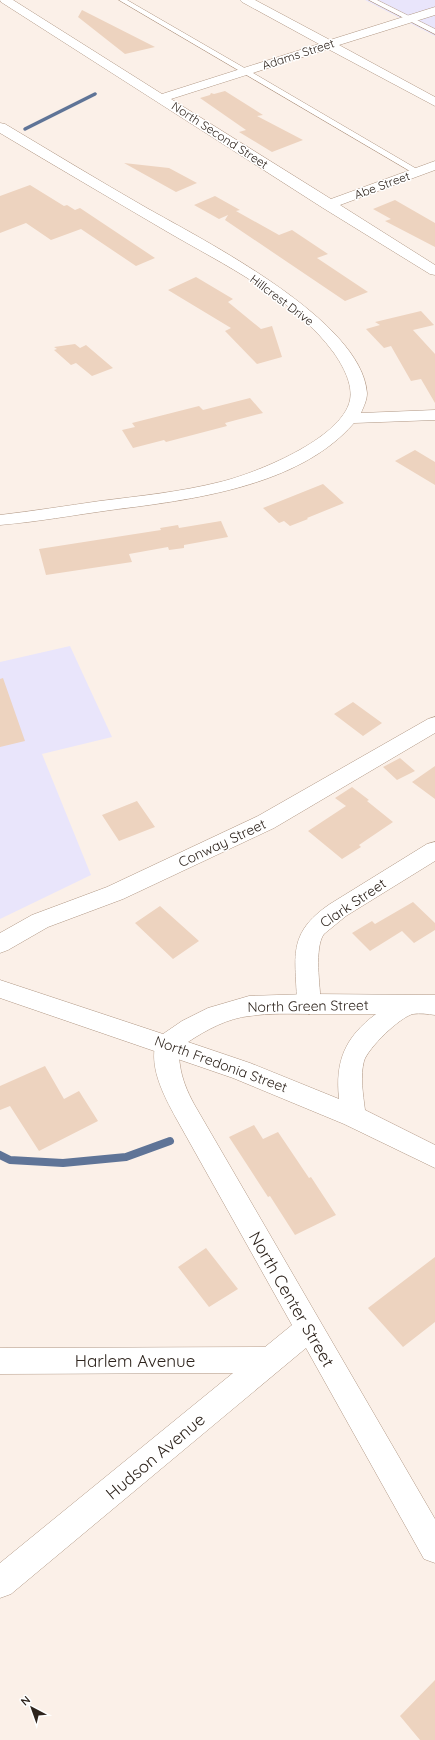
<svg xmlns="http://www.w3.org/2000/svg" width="435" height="1740" font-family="Quicksand,sans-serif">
<rect width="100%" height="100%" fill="#fbf0e8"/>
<path fill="#e9e5fb" d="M365 0H435V36Z
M70 646 112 737 42 754 91 875 0 919V662Z"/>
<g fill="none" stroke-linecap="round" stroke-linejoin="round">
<path stroke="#5f7497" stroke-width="3.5" d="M25 129 95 94"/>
<path stroke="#5f7497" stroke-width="8" d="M0 1155 10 1160 63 1163 126 1157 170 1141"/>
</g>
<path fill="#edd3bf" d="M82 10 155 47 125 54 78 17Z
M225 91 263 115 257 116 303 140 272 152 239 132 246 130 200 98 210 95 211 93 214 94Z
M124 163 169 168 197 183 176 192Z
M30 185 64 206 67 205 75 210 80 208 155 258 136 266 81 229 51 240 26 223 0 233V196Z
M215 196 240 210 236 211 279 235 292 230 328 254 317 258 368 292 345 301 225 220 228 215 219 219 194 205Z
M395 200 435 223V247L385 221 391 219 373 209Z
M196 277 233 299 228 302 261 329 272 326 282 357 257 364 225 331 231 328 168 290Z
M421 311 434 325 413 330 435 354V403L421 379 411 381 391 346 384 348 366 329 380 325 375 322Z
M75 344 80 348 86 345 113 368 92 376 76 363 71 365 54 350 57 349 54 347Z
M250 398 263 413 225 423 227 426 166 442 164 440 133 448 122 430 135 427 132 423 199 406 203 410Z
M415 450 435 462V485L395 461Z
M323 484 344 503 307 518 308 519 290 526 284 521 279 523 263 508Z
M221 521 228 537 184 545V548L169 550 168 547 129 554 132 562 46 575 39 549 148 532 161 530 160 528 178 525 179 528Z
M3 678 25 741 0 747V679Z
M353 702 382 723 363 736 334 714Z
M400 758 415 771 397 780 383 767Z
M435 766V799L412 782Z
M352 787 369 800 367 801 393 822 359 845 361 847 342 859 308 831 346 806 335 798Z
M137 801 155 827 119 841 102 815Z
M413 902 435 923V930L414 943 402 931 370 951 352 933 372 921 375 924Z
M160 906 199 941 173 959 135 923Z
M45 1066 64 1099 79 1091 98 1121 39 1151 10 1106 0 1110V1086Z
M254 1125 263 1139 278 1132 309 1178 311 1177 336 1215 295 1235 270 1196 268 1197 229 1137Z
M206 1248 238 1289 209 1307 178 1267Z
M435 1257V1322L403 1347 368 1308Z
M435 1680V1740H420L400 1716Z"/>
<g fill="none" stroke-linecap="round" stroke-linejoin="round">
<defs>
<path id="lane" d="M119 0H127L248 70 422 172 418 174H415Z
M369 0H377L435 29V34Z"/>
<path id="street" d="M0 0H13L162 94 319 44 242 2 240 0H255L330 40 435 7V15L339 45 435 97V106L328 49 171 99 331 199 435 161V170L340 205 435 265V275L430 274 323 208 1 2Z
M0 123 5 124C52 152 98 180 145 207 203 240 362 320 367 393 367 400 364 406 361 413L435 410V420L354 423C299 487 190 500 111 510 74 515 37 522 0 525V515C33 511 66 506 100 501 140 496 180 492 220 482 254 474 342 439 350 400 353 384 343 366 334 353 293 297 224 265 166 231 110 198 55 166 0 133Z
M435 717V733L274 828 123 899 48 927 8 950 0 953V933L32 915 107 887 258 816 428 719Z
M435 842V861L346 916 324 934C314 947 320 987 321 1004L317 1011 309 1014 301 1011 297 1004C296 957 286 934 330 904L427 844Z
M167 1034 176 1037C180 1046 178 1055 180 1065 182 1079 187 1091 194 1104L435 1519V1563L424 1559 306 1348 11 1594 0 1598V1563L233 1373 0 1374V1348L265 1347 292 1325 176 1118C164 1096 146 1063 158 1037Z"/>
<path id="secondary" d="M0 980 163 1034 182 1021 208 1008 249 996 309 994 435 995V1015C428 1014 420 1013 413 1014 400 1017 368 1048 364 1061 360 1076 363 1094 365 1110L435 1145V1168L344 1124 233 1078 0 998ZM309 1014H376C345 1037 335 1061 339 1099L250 1063 188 1042C206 1030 228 1018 250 1016 269 1013 290 1014 309 1014Z"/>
</defs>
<use href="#lane" stroke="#b09784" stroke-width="1"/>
<use href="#street" stroke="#b09784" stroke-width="1"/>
<use href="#secondary" stroke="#b09784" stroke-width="1"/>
<use href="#lane" fill="#fff" fill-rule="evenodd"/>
<use href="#street" fill="#fff" fill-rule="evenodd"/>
<use href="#secondary" fill="#fff" fill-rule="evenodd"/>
</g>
<g text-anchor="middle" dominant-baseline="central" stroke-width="3" stroke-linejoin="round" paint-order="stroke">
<g font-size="12" fill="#2e241d" stroke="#fff">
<text transform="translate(298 54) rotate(-18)">Adams Street</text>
<text transform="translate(220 135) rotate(33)">North Second Street</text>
<text transform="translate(382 185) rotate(-20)">Abe Street</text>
<text transform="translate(282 300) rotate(37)">Hillcrest Drive</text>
</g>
<g font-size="14" fill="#2e241d" stroke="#fff">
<text transform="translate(222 843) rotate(-25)">Conway Street</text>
<text transform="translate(353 903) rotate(-34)">Clark Street</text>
<text transform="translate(308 1006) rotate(-1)">North Green Street</text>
<text transform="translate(221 1064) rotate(20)">North Fredonia Street</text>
</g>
<g font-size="17" fill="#2e241d" stroke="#fff">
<text transform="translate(292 1299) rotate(60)">North Center Street</text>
<text x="135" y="1360">Harlem Avenue</text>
<text transform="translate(155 1456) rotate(-40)">Hudson Avenue</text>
</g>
</g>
<g transform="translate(32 1708) rotate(319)" stroke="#ffffff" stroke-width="3" paint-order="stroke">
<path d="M0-3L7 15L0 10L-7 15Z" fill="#2e241d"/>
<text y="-6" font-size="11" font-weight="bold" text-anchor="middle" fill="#2e241d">N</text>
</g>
</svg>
